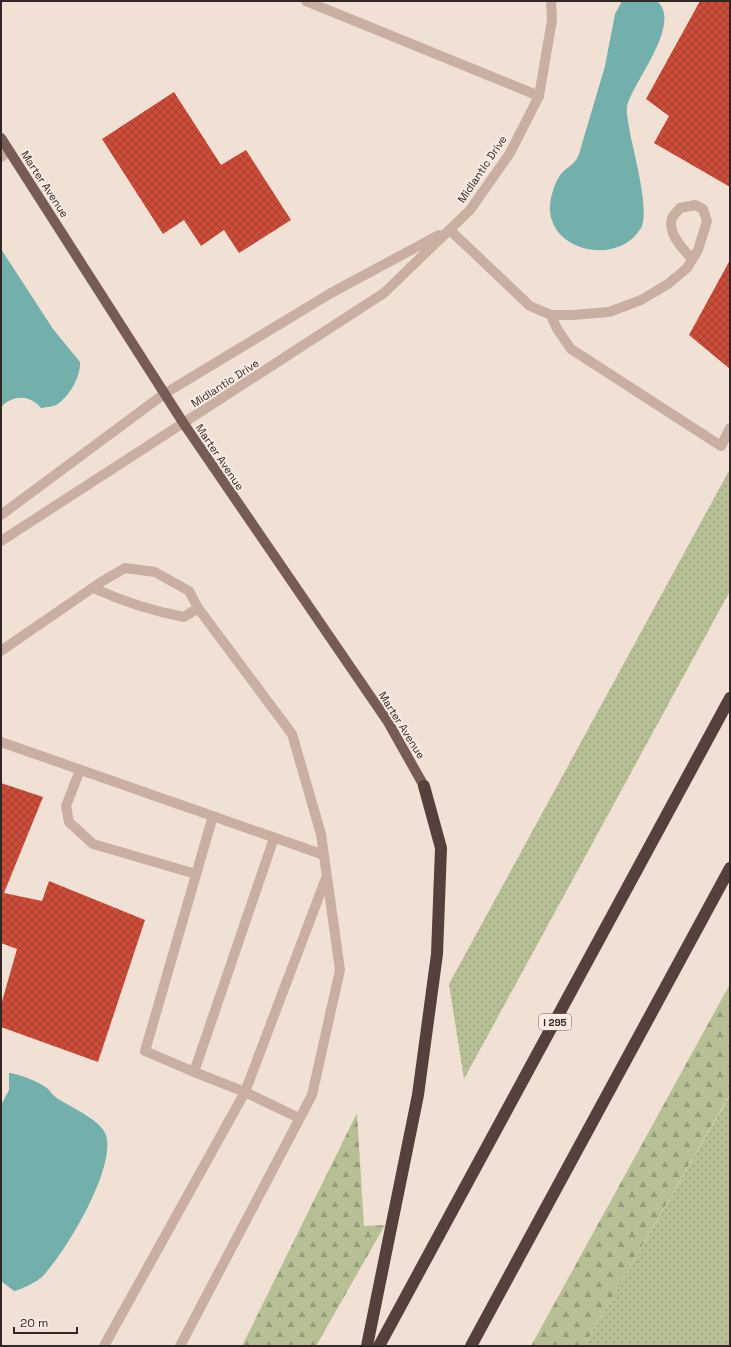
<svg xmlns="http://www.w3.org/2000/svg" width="731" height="1347" font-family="'Space Grotesk',sans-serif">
<defs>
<pattern id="grass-dots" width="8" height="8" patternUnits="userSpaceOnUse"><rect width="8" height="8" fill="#b7c095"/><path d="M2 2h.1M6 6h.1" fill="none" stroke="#959c79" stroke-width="1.8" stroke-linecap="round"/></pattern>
<pattern id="forest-firs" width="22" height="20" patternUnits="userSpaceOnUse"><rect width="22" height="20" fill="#b7c095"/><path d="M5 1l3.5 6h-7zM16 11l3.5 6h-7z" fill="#959c79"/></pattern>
<pattern id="building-cross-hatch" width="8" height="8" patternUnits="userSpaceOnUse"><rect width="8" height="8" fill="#cb4c39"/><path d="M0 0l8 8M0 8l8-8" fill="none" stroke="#a53f30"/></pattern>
</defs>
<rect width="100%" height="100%" fill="#f1e1d5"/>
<path fill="url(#grass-dots)" d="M730 469V591L464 1079 449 984Z
M730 1095V1346H584Z"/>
<path fill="url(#forest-firs)" d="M730 984V1094L584 1346H531Z
M357 1113 364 1226 385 1225 316 1346H242Z"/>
<path fill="#73afab" d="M622 1H657C683 23 633 82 627 106 626 114 629 125 630 133 634 153 650 212 641 228 618 267 547 252 550 205 551 196 555 181 561 174 568 166 575 165 579 154L605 66 615 14Z
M1 249 53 329 80 362C81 376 70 395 59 403 55 407 46 407 41 408 30 394 12 395 1 407Z
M9 1073C17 1073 42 1083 48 1089 51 1093 54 1096 58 1099 71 1107 102 1121 106 1135 116 1169 66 1251 43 1276 40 1280 19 1291 14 1291L1 1281V1105L9 1090Z"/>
<path fill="url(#building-cross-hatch)" d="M700 1H730V187L654 143 669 116 646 99Z
M174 92 221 165 246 150 291 220 239 253 224 230 201 246 184 220 163 234 102 139Z
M730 260V369L689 335Z
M1 783 43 797 4 893 42 901 49 881 145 920 98 1062 1 1027V1005L17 949 1 943Z"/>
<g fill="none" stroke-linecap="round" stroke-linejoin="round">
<path stroke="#c9afa1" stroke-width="10" d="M306 1 539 96
M1 157 9 151
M450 230 530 306 551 315H573L609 312 641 300 668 284 687 268 698 250 707 221 703 209 695 205 680 208C678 211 674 214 672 218 667 233 683 249 692 259
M551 315 557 329 571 349 721 446 730 428
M93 588C122 601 152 611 184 617L198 608
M1 651 101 582 125 568 155 572 189 591 198 608 292 734 321 834 340 970 312 1095 180 1346
M1 742 324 855
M80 770 66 806 69 822 93 844 196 874
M213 816 145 1051 194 1072 245 1092 299 1118
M194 1072 274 838
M104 1346 245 1092 326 878"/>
<path stroke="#c9afa1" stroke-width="10" d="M1 515 164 394 331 293 439 235
M1 541 384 293 470 210 510 153 539 96 552 20 551 1"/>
<path stroke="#765c54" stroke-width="10" d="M1 138 184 424 388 722 424 786"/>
<path stroke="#55403b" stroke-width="12" d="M367 1346 418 1095 437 954 441 848 424 786
M379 1346 730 698
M471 1346 730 868"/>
</g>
<g text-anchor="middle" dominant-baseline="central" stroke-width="4" stroke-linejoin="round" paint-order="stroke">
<rect fill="#f9ebe1" stroke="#6e625d" stroke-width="1" x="539" y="1014" width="32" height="16" rx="3"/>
<g font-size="10" font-weight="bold" fill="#332724">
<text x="555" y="1022">I 295</text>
</g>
<g font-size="11" fill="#332724" stroke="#f9ebe1">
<text transform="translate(482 169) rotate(-56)">Midlantic Drive</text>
<text transform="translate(45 184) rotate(57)">Marter Avenue</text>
<text transform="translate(225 383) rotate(-33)">Midlantic Drive</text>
<text transform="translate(220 457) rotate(56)">Marter Avenue</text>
<text transform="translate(402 725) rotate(58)">Marter Avenue</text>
</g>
</g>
<rect width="731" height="1347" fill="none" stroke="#332724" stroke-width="4"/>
<path d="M14 1327v6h63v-6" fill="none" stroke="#332724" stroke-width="2"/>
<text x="20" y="1327" font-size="12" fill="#332724" stroke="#f9ebe1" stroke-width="3" paint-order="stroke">20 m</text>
</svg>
